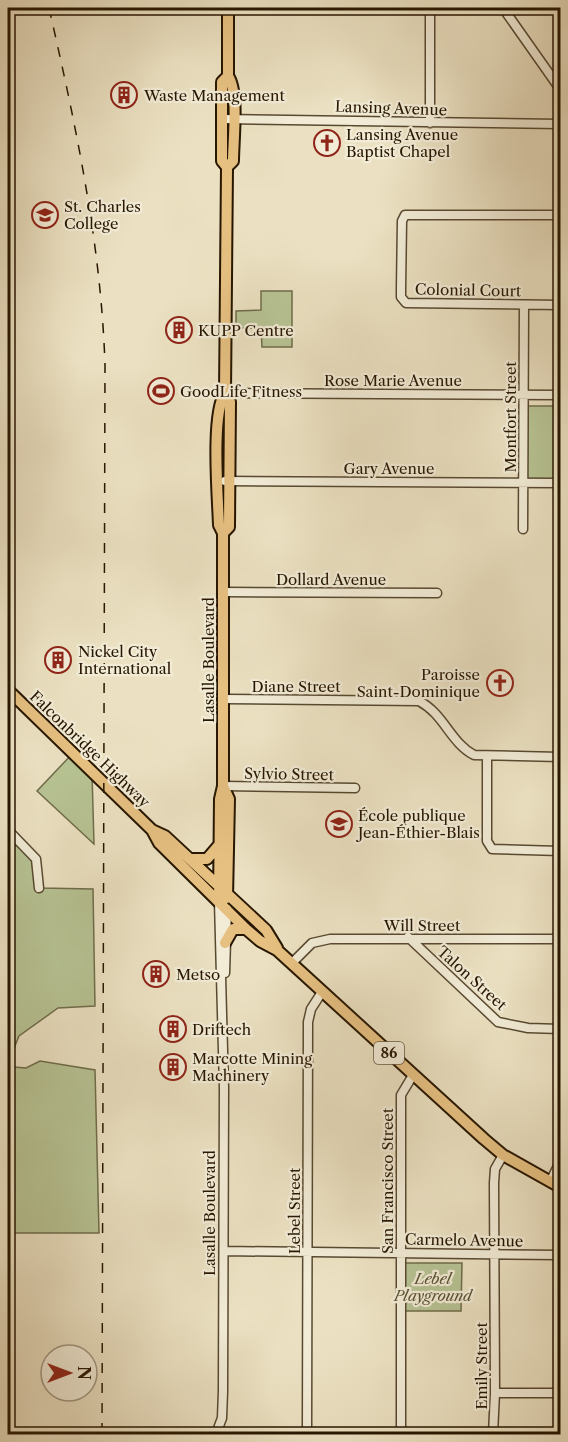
<svg xmlns="http://www.w3.org/2000/svg" width="568" height="1442" font-family="'Libre Caslon Text',serif">
<rect width="100%" height="100%" fill="#ebe1c2"/>
<filter id="stains"><feTurbulence type="fractalNoise" baseFrequency=".00333" numOctaves="4"/><feColorMatrix values="0 0 0 0 .2 0 0 0 0 .09 0 0 0 0 .02 0 0 0 .5 -.17"/></filter>
<radialGradient id="worn" r=".72"><stop offset=".6" stop-color="#630" stop-opacity="0"/><stop offset="1" stop-color="#630" stop-opacity=".3"/></radialGradient>
<path fill="#b7c394" stroke="#6f6c4a" stroke-width="1.5" d="M261 291H292V347H262L261 328H236V311L261 310Z
M526 406H560V481L528 479 526 476Z
M73 753 92 773 94 844 37 791Z
M8 837 17 838 33 854 40 888 93 889 95 1006 58 1008 19 1036 13 1051 14 1067 26 1068 40 1061 95 1070 99 1233H8Z
M405 1263H462L461 1311H405Z"/>
<g fill="none" stroke-linecap="round" stroke-linejoin="round">
<defs>
<path id="minor" d="M430 8V123
M503 8 560 89
M222 119 560 124
M560 215H405L402 221 401 289V297L406 303 560 305
M225 393 560 395
M225 481 560 483
M523 529 524 305
M224 592 437 593
M223 699 419 701C444 714 450 742 474 755L560 757
M487 756V841L492 849 560 851
M223 786 355 788
M8 830 36 859 39 888
M408 937 498 1022 528 1028 560 1029
M292 963 312 943 330 939H560
M225 973 227 909
M550 1182 560 1162
M224 1251 560 1255
M495 1393H560
M216 1434 222 1418 223 1391 224 1088 219 901
M307 1434 308 1022 311 1009 322 992
M401 1434V1095L413 1075
M493 1434 495 1393 494 1183 495 1169 503 1155"/>
<path id="major" d="M227 167 233 161C233 140 239 92 228 76V8
M223 533 229 527 230 402 225 393 227 167 222 161V82L228 76
M8 690 152 830 159 843 246 929 260 941 277 950 484 1139 503 1155 560 1187
M223 786 229 799 227 898
M152 830 165 836 266 930 277 948
M191 859H207L219 845
M219 901 220 799 223 786V533L219 525C218 497 211 414 225 393
M225 943 233 929H246"/>
</defs>
<use href="#minor" stroke="#584931" stroke-width="11"/>
<use href="#major" stroke="#271601" stroke-width="14"/>
<use href="#minor" stroke="#f2ecd7" stroke-width="8"/>
<use href="#major" stroke="#e6c081" stroke-width="10"/>
<path stroke="#271601" stroke-width="1.5" stroke-dasharray="10 10" stroke-linecap="butt" d="M49 8C76 126 101 244 105 365L102 1434"/>
</g>
<defs>
<symbol id="building-ring" viewBox="-11 -11 22 22"><circle r="9.5" fill="#f2ecd7" stroke="#8f2418" stroke-width="1.5"/><path d="M-4-6H4V6H1V3H-1V6H-4ZM-2.5-4.3h1.7v1.8h-1.7ZM.8-4.3h1.7v1.8H.8ZM-2.5-1h1.7V.8h-1.7ZM.8-1h1.7V.8H.8Z" fill="#8f2418"/></symbol>
<symbol id="church-ring" viewBox="-11 -11 22 22"><circle r="9.5" fill="#f2ecd7" stroke="#8f2418" stroke-width="1.5"/><path d="M-1.2-6h2.4v3.5h3.3v2.4h-3.3V6h-2.4V-.1h-3.3v-2.4h3.3Z" fill="#8f2418"/></symbol>
<symbol id="school-ring" viewBox="-11 -11 22 22"><circle r="9.5" fill="#f2ecd7" stroke="#8f2418" stroke-width="1.5"/><path d="M0-5L7-2L0 1L-7-2ZM-4 1L0 2.5L4 1V4Q0 6-4 4Z" fill="#8f2418"/></symbol>
<symbol id="stadium-ring" viewBox="-11 -11 22 22"><circle r="9.5" fill="#f2ecd7" stroke="#8f2418" stroke-width="1.5"/><path d="M0-5a6.5 5 0 1 0 0 10a6.5 5 0 1 0 0-10ZM-3.5-1.8h7v3.6h-7Z" fill="#8f2418"/></symbol>
</defs>
<g fill-rule="evenodd">
<use href="#building-ring" x="109" y="80" width="30" height="30"/>
<use href="#church-ring" x="312" y="128" width="30" height="30"/>
<use href="#school-ring" x="30" y="200" width="30" height="30"/>
<use href="#building-ring" x="164" y="315" width="30" height="30"/>
<use href="#stadium-ring" x="146" y="376" width="30" height="30"/>
<use href="#building-ring" x="43" y="645" width="30" height="30"/>
<use href="#church-ring" x="485" y="668" width="30" height="30"/>
<use href="#school-ring" x="324" y="809" width="30" height="30"/>
<use href="#building-ring" x="141" y="959" width="30" height="30"/>
<use href="#building-ring" x="158" y="1014" width="30" height="30"/>
<use href="#building-ring" x="158" y="1052" width="30" height="30"/>
</g>
<g text-anchor="middle" dominant-baseline="central" stroke-width="4.5" stroke-linejoin="round" paint-order="stroke">
<rect fill="#f2ecd7" stroke="#645641" stroke-width="1.5" x="374" y="1042" width="30" height="22" rx="4.5"/>
<g font-size="14" font-weight="bold" fill="#271601">
<text x="389" y="1053">86</text>
</g>
<g font-size="15" fill="#271601" stroke="#f2ecd7" text-anchor="start">
<text x="144" y="95">Waste Management</text>
<text x="346" y="134">Lansing Avenue<tspan x="346" dy="17">Baptist Chapel</tspan></text>
<text x="64" y="206">St. Charles<tspan x="64" dy="17">College</tspan></text>
<text x="198" y="330">KUPP Centre</text>
<text x="180" y="391">GoodLife Fitness</text>
<text x="78" y="651">Nickel City<tspan x="78" dy="17">International</tspan></text>
<text x="480" y="674" text-anchor="end">Paroisse<tspan x="480" dy="17">Saint-Dominique</tspan></text>
<text x="358" y="815">École publique<tspan x="358" dy="17">Jean-Éthier-Blais</tspan></text>
<text x="176" y="974">Metso</text>
<text x="192" y="1029">Driftech</text>
<text x="192" y="1058">Marcotte Mining<tspan x="192" dy="17">Machinery</tspan></text>
</g>
<g font-size="15" fill="#271601" stroke="#f2ecd7">
<text transform="translate(391 108) rotate(2)">Lansing Avenue</text>
<text transform="translate(468 290) rotate(1)">Colonial Court</text>
<text x="393" y="380">Rose Marie Avenue</text>
<text transform="translate(510 417) rotate(-90)">Montfort Street</text>
<text x="389" y="468">Gary Avenue</text>
<text x="331" y="579">Dollard Avenue</text>
<text transform="translate(208 660) rotate(-90)">Lasalle Boulevard</text>
<text x="296" y="686">Diane Street</text>
<text transform="translate(90 749) rotate(44)">Falconbridge Highway</text>
<text transform="translate(289 774) rotate(1)">Sylvio Street</text>
<text x="422" y="925">Will Street</text>
<text transform="translate(472 978) rotate(42)">Talon Street</text>
<text transform="translate(387 1181) rotate(-90)">San Francisco Street</text>
<text transform="translate(294 1211) rotate(-90)">Lebel Street</text>
<text transform="translate(209 1213) rotate(-90)">Lasalle Boulevard</text>
<text transform="translate(464 1240) rotate(1)">Carmelo Avenue</text>
<text transform="translate(481 1366) rotate(-90)">Emily Street</text>
</g>
<g font-size="15" font-style="italic" fill="#595334" stroke="#f2ecd7">
<text x="433" y="1278">Lebel<tspan x="433" dy="17">Playground</tspan></text>
</g>
</g>
<rect width="568" height="1442" fill="none" stroke="#ebe1c2" stroke-width="30"/>
<rect x="9" y="9" width="550" height="1424" fill="none" stroke="#271601" stroke-width="3"/>
<rect x="15" y="15" width="538" height="1412" fill="none" stroke="#271601" stroke-width="1.5"/>
<g transform="translate(69 1373) rotate(90)"><circle r="28" fill="#f2ecd7" stroke="#a19681" stroke-width="1.5"/>
<path d="M0-4.5L10 22L0 15L-10 22Z" fill="#8f2418"/>
<text y="-9" font-size="16" font-weight="bold" text-anchor="middle" fill="#271601">N</text>
</g>
<rect width="100%" height="100%" filter="url(#stains)"/>
<rect width="100%" height="100%" fill="url(#worn)"/>
</svg>
